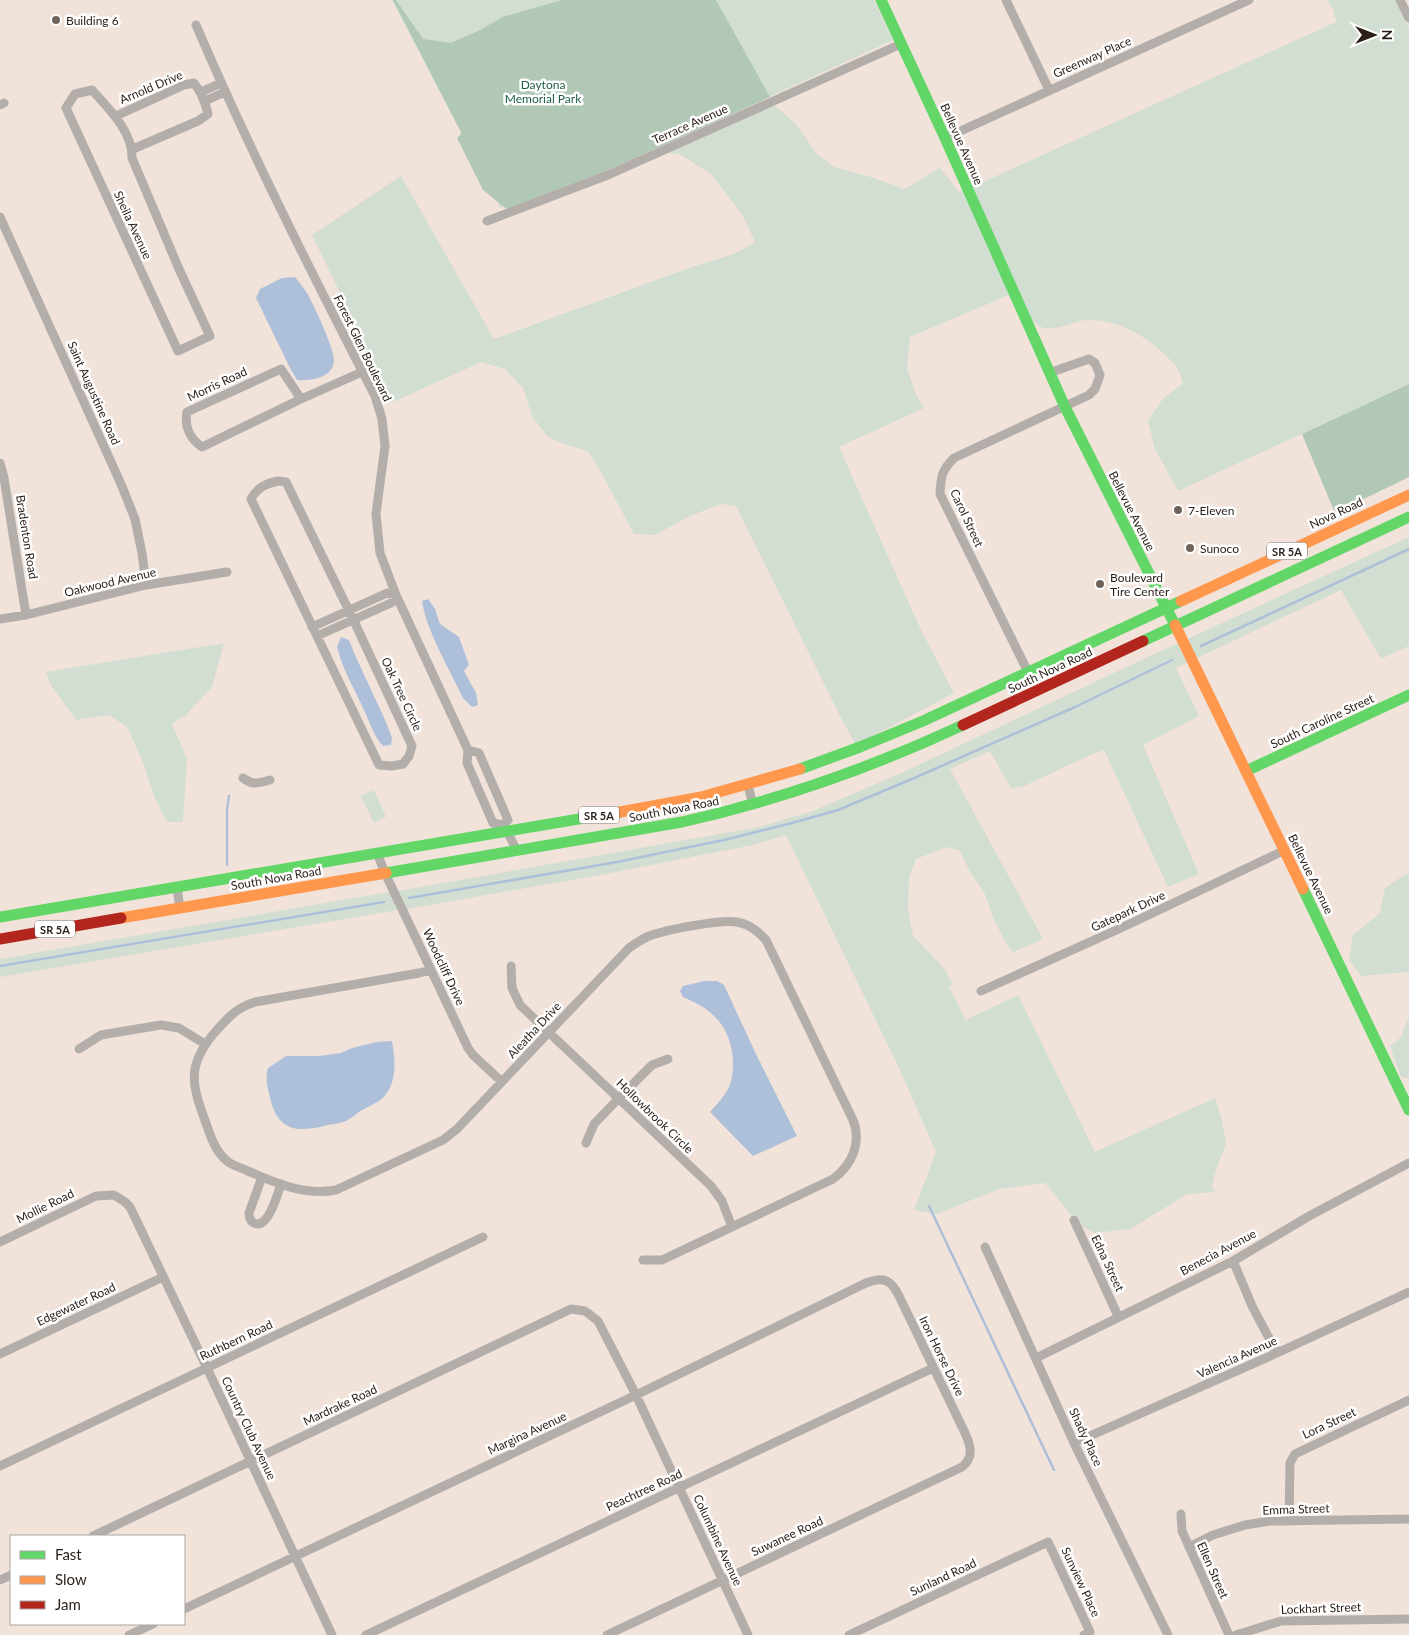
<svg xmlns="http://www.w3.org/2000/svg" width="1409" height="1635" font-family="Lato,sans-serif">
<rect width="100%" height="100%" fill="#f1e3da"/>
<path fill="#d2ded1" d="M392 0H874L893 40 769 97 500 208Z
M1328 0H1395L1409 28V384L1178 491 1155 449 1148 421 1162 400 1183 383C1181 377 1179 370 1175 365 1154 341 1123 320 1090 320 1077 319 1055 333 1041 327 1038 326 1035 323 1032 321L972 187 1336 22 1333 10Z
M774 105 797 125 816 153 834 167 871 177 904 189 940 168 959 192 963 190 1009 295 910 337 907 368 915 392 924 408 839 447 921 630 954 693 856 745 841 718 736 506 721 504 690 516 655 535 634 534 604 478 588 451 564 444 548 437 532 416 523 388 505 369 481 362 393 402 312 235 401 176 494 339 692 267 734 254 755 242 743 216 711 174 679 154 666 153Z
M1409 537V646L1381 659 1341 590 1197 658 1187 639Z
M224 643 212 687 186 715 172 724 187 759 183 822H167L154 796 143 763 128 728 109 715 76 720 50 684 46 672Z
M1178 643 1188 662 1176 668 1199 716 1143 745 1199 874 1168 887 1104 750 1090 755 1022 787 1011 788 990 751 950 769 1043 939 1013 952 1007 945 994 920 984 892 969 870 960 851 947 847 916 859 909 878 908 909 913 936 944 968 953 984 949 987 966 1020 1018 995 1095 1152 1215 1098 1222 1120 1226 1144 1216 1169 1212 1187 1215 1192 1187 1194 1131 1229 1094 1233 1082 1226 1077 1215 1072 1216 1045 1183 999 1189 937 1214 914 1210 936 1152 899 1068 786 835 753 845 611 873 407 909 399 891 759 827 813 811 899 774Z
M374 790 386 817 374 823 361 796Z
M1406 874H1409V972L1361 976 1349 960 1353 935 1380 913 1385 888Z
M389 892 398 910 0 977V959Z
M1409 1016V1078L1401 1077 1390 1046 1401 1037Z"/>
<path fill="#b1c8b6" d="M393 0H396L423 39 451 43 478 31 503 17 562 0H716L770 97 606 171 507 209 483 190 457 138 461 134V132Z
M1409 384V477L1335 513 1302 434Z"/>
<path fill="#aec0d9" d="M295 277C299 282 303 287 307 293 313 303 335 350 334 361 332 378 312 381 297 380L290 368 256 298 260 289 282 278Z
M428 599 435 609 440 624 459 637 469 665 464 671 476 693 478 705 472 707 463 698C450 670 426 630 422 601Z
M341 637 349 640 355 655 386 722 392 738 391 745 383 746C374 736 370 724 365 712 355 690 343 671 337 647Z
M704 981H717L724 985 756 1054 797 1136 753 1156 710 1112C716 1105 725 1096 729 1087 738 1065 732 1031 713 1015 705 1007 694 1002 683 997L680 991 683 986Z
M392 1041C395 1057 397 1079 387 1093 381 1102 371 1105 362 1110 357 1113 352 1118 346 1121 341 1123 334 1124 328 1125 298 1133 277 1132 270 1097 267 1087 265 1079 268 1068L286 1056H319L341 1053 352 1048 377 1042Z"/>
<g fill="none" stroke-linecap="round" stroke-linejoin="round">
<path stroke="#aec0d9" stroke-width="2.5" d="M1201 646 1409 549
M227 865V809L229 796
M409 898 617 862 724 840 792 823 838 810 912 779 1075 707 1172 660
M0 966 384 902
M929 1206 1054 1470"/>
<path stroke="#b3aeaa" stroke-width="9" d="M1006 0 1049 90
M1400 0 1409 18
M196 25C250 151 312 274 375 396L382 419 385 446 376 514 380 553 396 595 468 750
M92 90C108 108 133 132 132 158L179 269 210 336 178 351 66 108 75 94Z
M201 92 221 83
M205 101 225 92
M0 105 4 103
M116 116 184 85 194 83C202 93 205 102 208 114L198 121 133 149
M945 138 1249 0
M0 217 121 484 135 519 142 553 146 585
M487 221 608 175 901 44
M281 369 301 399 202 447C190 439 184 426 187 412Z
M301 399 362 372
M0 463 4 478 26 615
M278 481 286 482 353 619 412 746 409 756 403 764 392 766 379 765 251 499C258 487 265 484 278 481Z
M0 619 26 615 146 585 227 572
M312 627 387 593 396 595 391 603 317 636
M1028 672 940 494C941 477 941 471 954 458L1089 395 1095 389 1100 375 1095 363 1089 359 1049 373
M468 750 479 753 508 820 503 825 493 823 467 763Z
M243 778C254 786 258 783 270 780
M748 785 753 805
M505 827 517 851
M377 853 385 873 468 1048 473 1055 502 1082
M177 888 180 908
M511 966 512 988 520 1005 711 1186 722 1201 732 1227
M431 970 419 973 255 1002C237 1007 228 1018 216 1031 185 1066 192 1085 207 1126 211 1138 216 1152 227 1161 233 1166 242 1168 248 1171 276 1183 305 1196 336 1190L443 1140 457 1129 629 948C636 943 642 939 649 936 665 930 721 919 737 922 748 924 759 932 766 940L853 1120C862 1143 852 1165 833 1179L662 1260H643
M981 991 1121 928 1285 850
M79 1049 101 1035 161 1025 179 1028 205 1044
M586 1143 594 1124 619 1098 652 1065 668 1059
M262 1177 249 1213C249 1217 250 1221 254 1223 268 1230 278 1193 281 1184
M1074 1220 1118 1316
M0 1242 96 1196 114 1195 125 1202 130 1207 207 1368 332 1635
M985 1247 1074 1443 1168 1635
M1233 1261 1253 1308 1277 1353
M0 1354 163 1277
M1036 1358 1233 1261 1311 1215 1409 1163
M1074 1443 1277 1353 1409 1292
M0 1466 483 1237
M1181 1514 1182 1531 1229 1635
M1289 1521 1290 1463 1295 1454 1409 1400
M93 1536 571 1309 585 1311 598 1321 636 1395 748 1635
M1189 1547 1213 1535 1245 1525 1270 1521 1409 1519
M0 1580 11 1575
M184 1609 636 1395 866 1283C884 1276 891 1280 899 1296L965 1433C971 1446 974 1457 962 1467L607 1635
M129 1635 153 1624
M366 1635 933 1368
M849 1635 1048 1542 1090 1632 1084 1635
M1236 1635 1281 1621 1409 1619"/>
<path stroke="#63d668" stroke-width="11" d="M881 0 945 138 1065 407 1175 625
M1143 641 1409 517
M800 769 860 747 923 721 1181 601
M1246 771 1409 695
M386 873 682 822C780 800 873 767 963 725
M1303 889 1409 1110
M0 917 620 812"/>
<path stroke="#ff974d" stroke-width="11" d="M1181 601 1409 495
M1175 625 1303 889
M620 812 701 797 800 769
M121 918 386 873"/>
<path stroke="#b3261e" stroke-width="11" d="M963 725 1143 641
M0 939 121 918"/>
</g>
<g fill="#70635b" stroke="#fff" stroke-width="2">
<circle cx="56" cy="20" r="5"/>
<circle cx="1178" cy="510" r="5"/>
<circle cx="1190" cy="548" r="5"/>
<circle cx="1100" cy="584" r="5"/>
</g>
<g text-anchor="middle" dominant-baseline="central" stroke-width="5" stroke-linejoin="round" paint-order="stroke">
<g fill="#fff" stroke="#6a625d" stroke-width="1">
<rect x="1267" y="542.5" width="40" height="17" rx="4"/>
<rect x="579" y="806.5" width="40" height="17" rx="4"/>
<rect x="35" y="920.5" width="40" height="17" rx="4"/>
</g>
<g font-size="11" font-weight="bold" fill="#2a1e17">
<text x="1287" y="551">SR 5A</text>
<text x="599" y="815">SR 5A</text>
<text x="55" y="929">SR 5A</text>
</g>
<g font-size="12" fill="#2a1e17" stroke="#fff" text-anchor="start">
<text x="66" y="20">Building 6</text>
<text x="1188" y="510">7-Eleven</text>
<text x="1200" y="548">Sunoco</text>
<text x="1110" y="577">Boulevard<tspan x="1110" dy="14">Tire Center</tspan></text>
</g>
<g font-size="12" fill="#2a1e17" stroke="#fff">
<text transform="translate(1092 57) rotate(-24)">Greenway Place</text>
<text transform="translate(151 87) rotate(-23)">Arnold Drive</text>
<text transform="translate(690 124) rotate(-24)">Terrace Avenue</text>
<text transform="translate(962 144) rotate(66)">Bellevue Avenue</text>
<text transform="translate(133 225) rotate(65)">Sheila Avenue</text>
<text transform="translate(363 348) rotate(64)">Forest Glen Boulevard</text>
<text transform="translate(217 384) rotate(-25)">Morris Road</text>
<text transform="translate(94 393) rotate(66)">Saint Augustine Road</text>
<text transform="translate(1132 511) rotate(63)">Bellevue Avenue</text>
<text transform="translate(1336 513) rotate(-25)">Nova Road</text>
<text transform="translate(967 518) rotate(65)">Carol Street</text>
<text transform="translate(27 537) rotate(81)">Bradenton Road</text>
<text transform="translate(110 582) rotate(-13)">Oakwood Avenue</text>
<text transform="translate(1050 670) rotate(-25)">South Nova Road</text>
<text transform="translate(402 694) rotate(65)">Oak Tree Circle</text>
<text transform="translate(1322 721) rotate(-25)">South Caroline Street</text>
<text transform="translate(674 809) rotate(-11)">South Nova Road</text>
<text transform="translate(1311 874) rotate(64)">Bellevue Avenue</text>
<text transform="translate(276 878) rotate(-10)">South Nova Road</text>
<text transform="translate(1128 911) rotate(-25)">Gatepark Drive</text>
<text transform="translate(444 967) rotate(65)">Woodcliff Drive</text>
<text transform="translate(534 1030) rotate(-47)">Aleatha Drive</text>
<text transform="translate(655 1116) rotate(44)">Hollowbrook Circle</text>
<text transform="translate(45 1206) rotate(-26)">Mollie Road</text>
<text transform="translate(1218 1252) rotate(-28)">Benecia Avenue</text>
<text transform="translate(1108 1263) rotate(65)">Edna Street</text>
<text transform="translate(76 1304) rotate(-25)">Edgewater Road</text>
<text transform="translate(236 1340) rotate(-25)">Ruthbern Road</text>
<text transform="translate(942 1356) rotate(64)">Iron Horse Drive</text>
<text transform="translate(1237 1357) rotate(-24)">Valencia Avenue</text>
<text transform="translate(340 1405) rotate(-25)">Mardrake Road</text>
<text transform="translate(1329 1423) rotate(-25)">Lora Street</text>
<text transform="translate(249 1428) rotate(65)">Country Club Avenue</text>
<text transform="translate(527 1433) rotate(-25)">Margina Avenue</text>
<text transform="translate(1086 1437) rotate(65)">Shady Place</text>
<text transform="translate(644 1490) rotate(-25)">Peachtree Road</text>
<text transform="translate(1296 1509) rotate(-2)">Emma Street</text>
<text transform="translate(787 1536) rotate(-25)">Suwanee Road</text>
<text transform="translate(718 1540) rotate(65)">Columbine Avenue</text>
<text transform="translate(1213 1570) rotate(66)">Ellen Street</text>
<text transform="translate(943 1577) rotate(-25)">Sunland Road</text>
<text transform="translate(1081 1582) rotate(65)">Sunview Place</text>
<text transform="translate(1321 1608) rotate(-2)">Lockhart Street</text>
</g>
<g font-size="12" fill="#1e5e45" stroke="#fff">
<text x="543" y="84">Daytona<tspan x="543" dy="14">Memorial Park</tspan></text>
</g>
</g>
<rect x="10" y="1535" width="175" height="90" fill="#ffffff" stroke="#aaa5a2"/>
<rect x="20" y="1551" width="25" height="8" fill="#63d668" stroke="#aaa5a2"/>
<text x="55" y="1560" font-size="15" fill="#2a1e17">Fast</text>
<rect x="20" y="1576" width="25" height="8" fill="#ff974d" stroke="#aaa5a2"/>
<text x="55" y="1585" font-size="15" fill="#2a1e17">Slow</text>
<rect x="20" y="1601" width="25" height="8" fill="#b3261e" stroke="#aaa5a2"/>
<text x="55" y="1610" font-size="15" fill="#2a1e17">Jam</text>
<g transform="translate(1374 35) rotate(90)" stroke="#ffffff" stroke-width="4" paint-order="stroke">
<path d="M0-4L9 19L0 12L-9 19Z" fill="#2a1e17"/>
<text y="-8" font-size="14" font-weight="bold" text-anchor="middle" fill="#2a1e17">N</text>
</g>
</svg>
